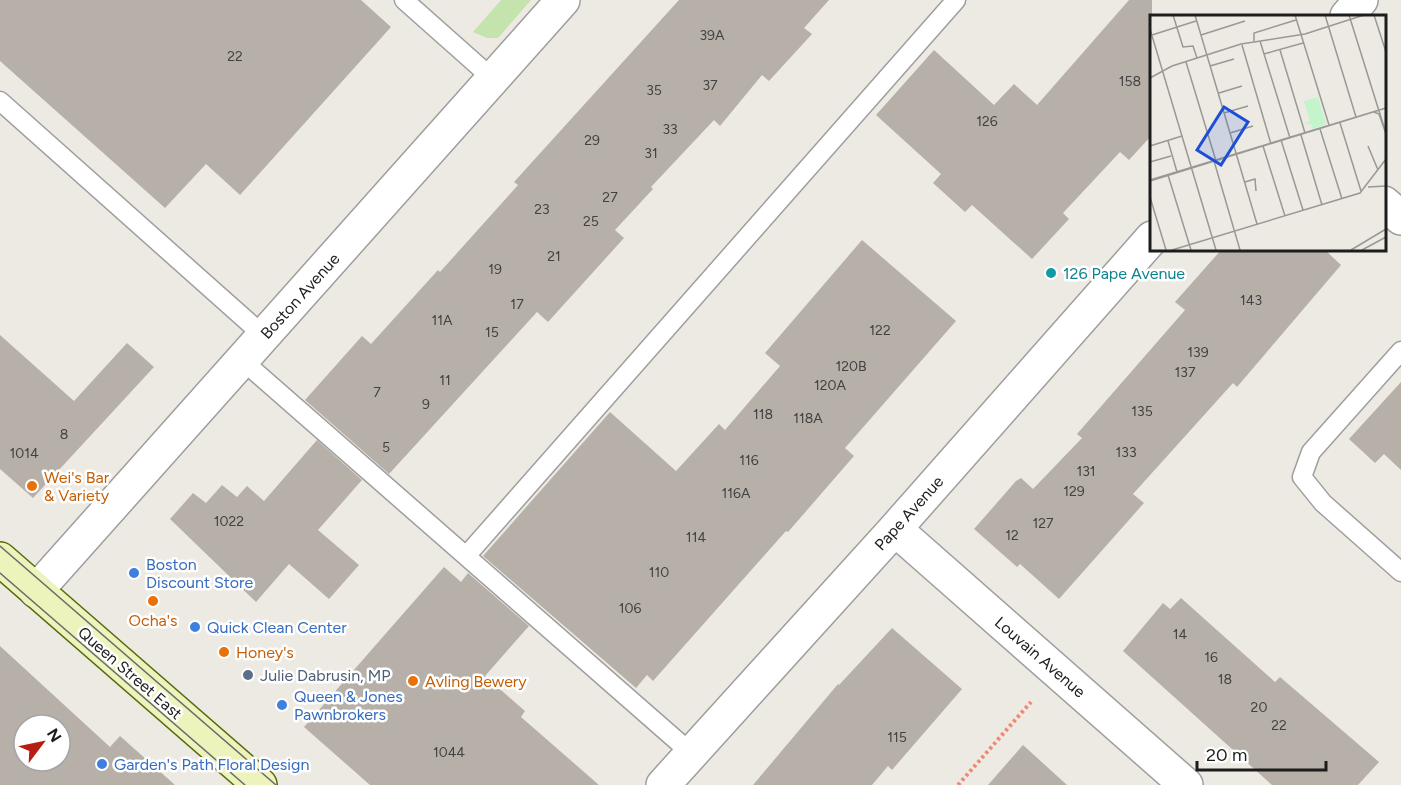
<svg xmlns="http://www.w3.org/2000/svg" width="1401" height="785" font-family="Figtree,sans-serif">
<rect width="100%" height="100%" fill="#edeae3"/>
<path fill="#c4e3ad" d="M501 0H531L498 38H487L473 32Z"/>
<path fill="#b6b0a9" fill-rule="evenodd" d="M0 0H361L391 27 240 195 206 164 165 208 0 61Z
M679 0H829L804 28 812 34 769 81 762 75 720 126 714 120 651 187 653 189 615 230 624 238 548 322 537 312 389 474 305 400 362 336 371 344 438 270 440 272 518 185 514 182Z
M1129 0H1152V135L1129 160 1120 152 1063 213 1069 219 1032 259 972 205 965 212 933 183 941 174 876 115 934 50 994 105 1014 84 1037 105Z
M862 240 956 321 845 448 854 456 788 532 786 531 653 681 647 675 636 688 483 556 610 412 676 471 719 424 725 430 780 366 765 353Z
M1222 249H1324L1341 265 1237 387 1233 383 1133 494 1144 503 1059 599 1020 564 1017 567 974 529 1016 481 1021 478 1033 489 1082 438 1077 434 1185 310 1175 302Z
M0 335 74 401 127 343 154 367 33 498 0 469Z
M1401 382V470L1384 454 1375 463 1349 439Z
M317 440 362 480 318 530 359 565 329 599 289 564 256 602 170 519 193 493 206 503 222 485 237 497 247 486 264 501Z
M444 567 461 582 468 573 529 626 485 676 525 711 521 717 599 785H370L304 727Z
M1181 598 1275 682 1280 677 1379 762 1358 785H1272L1123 651 1163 603 1170 609Z
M892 628 962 689 892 770 888 766 872 785H753L838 684 839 685Z
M0 646 110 747 120 736 175 785H0ZM24 725H60V761H24Z
M1023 745 1067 785H988Z"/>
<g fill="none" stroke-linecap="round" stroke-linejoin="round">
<defs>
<path id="service" d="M404 0 493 79
M0 101 264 336
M1401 351 1311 452 1302 477 1323 503 1401 572
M243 361 691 753
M467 555 956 0"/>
<path id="minor" d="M1347 16 1361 0
M1384 203 1401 218
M895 529 1186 785
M36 591 563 0
M663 785 895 529 1152 238"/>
<path id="secondary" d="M0 559 260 785"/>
</defs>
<use href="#service" stroke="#9e9e9e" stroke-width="21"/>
<use href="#minor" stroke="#9e9e9e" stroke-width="36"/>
<use href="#secondary" stroke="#59690e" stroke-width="36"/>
<path stroke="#ed8974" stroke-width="4" stroke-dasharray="3 3" stroke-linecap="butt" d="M958 785 1031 702"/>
<use href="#service" stroke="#fff" stroke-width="18"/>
<use href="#minor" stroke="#fff" stroke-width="33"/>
<use href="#secondary" stroke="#ecf3bb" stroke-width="33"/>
<path stroke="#6b6b6b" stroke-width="1.5" d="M0 546 276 785
M0 573 245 785"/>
</g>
<circle fill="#0f9aa8" stroke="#fff" stroke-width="2" cx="1051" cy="273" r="6"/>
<g fill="#e8710a" stroke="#fff" stroke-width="2">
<circle cx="32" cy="486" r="6"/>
<circle cx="153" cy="601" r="6"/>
<circle cx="224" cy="652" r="6"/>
<circle cx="413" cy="681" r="6"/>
</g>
<g fill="#3f7fe0" stroke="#fff" stroke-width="2">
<circle cx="134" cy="573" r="6"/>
<circle cx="195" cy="627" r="6"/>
<circle cx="282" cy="705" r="6"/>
<circle cx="102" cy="764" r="6"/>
</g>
<circle fill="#5c6f8a" stroke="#fff" stroke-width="2" cx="248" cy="675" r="6"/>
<g text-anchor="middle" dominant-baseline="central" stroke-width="5" stroke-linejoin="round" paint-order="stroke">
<g font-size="14" fill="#434240">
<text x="712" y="35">39A</text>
<text x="235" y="56">22</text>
<text x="1130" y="81">158</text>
<text x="710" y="85">37</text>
<text x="654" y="90">35</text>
<text x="987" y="121">126</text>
<text x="670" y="129">33</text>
<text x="592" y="140">29</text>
<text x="651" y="153">31</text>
<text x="610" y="197">27</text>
<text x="542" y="209">23</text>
<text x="591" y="221">25</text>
<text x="554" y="256">21</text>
<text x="495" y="269">19</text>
<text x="1251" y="300">143</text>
<text x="517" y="304">17</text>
<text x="442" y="320">11A</text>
<text x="880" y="330">122</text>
<text x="492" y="332">15</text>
<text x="1198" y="352">139</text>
<text x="851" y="366">120B</text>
<text x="1185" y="372">137</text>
<text x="445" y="380">11</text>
<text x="830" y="385">120A</text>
<text x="377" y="392">7</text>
<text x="426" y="404">9</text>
<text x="1142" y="411">135</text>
<text x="763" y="414">118</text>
<text x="808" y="418">118A</text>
<text x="64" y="434">8</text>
<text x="386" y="447">5</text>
<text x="1126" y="452">133</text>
<text x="24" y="453">1014</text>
<text x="749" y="460">116</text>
<text x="1086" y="471">131</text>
<text x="1074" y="491">129</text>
<text x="736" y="493">116A</text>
<text x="229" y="521">1022</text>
<text x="1043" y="523">127</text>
<text x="1012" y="535">12</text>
<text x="696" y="537">114</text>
<text x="659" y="572">110</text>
<text x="630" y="608">106</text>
<text x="1180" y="634">14</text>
<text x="1211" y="657">16</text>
<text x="1225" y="679">18</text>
<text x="1259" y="707">20</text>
<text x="1279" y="725">22</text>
<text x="897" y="737">115</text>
<text x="449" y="752">1044</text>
</g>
<g font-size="16" fill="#0d838f" stroke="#fff" text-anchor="start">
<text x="1063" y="273">126 Pape Avenue</text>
</g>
<g font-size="16" fill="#1d1d1d" stroke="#fff">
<text transform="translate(300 296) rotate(-48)">Boston Avenue</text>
<text transform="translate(909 513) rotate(-48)">Pape Avenue</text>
<text transform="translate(1040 657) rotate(41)">Louvain Avenue</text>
<text transform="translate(130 673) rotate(41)">Queen Street East</text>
</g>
<g font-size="16" fill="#c56008" stroke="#fff" text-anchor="start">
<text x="44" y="477">Wei's Bar<tspan x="44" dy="18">&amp; Variety</tspan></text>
<text x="153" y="620" text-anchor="middle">Ocha's</text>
<text x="236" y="652">Honey's</text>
<text x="425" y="681">Avling Bewery</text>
</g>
<g font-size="16" fill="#366cbe" stroke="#fff" text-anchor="start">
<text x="146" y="564">Boston<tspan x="146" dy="18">Discount Store</tspan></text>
<text x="207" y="627">Quick Clean Center</text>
<text x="294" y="696">Queen &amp; Jones<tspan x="294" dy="18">Pawnbrokers</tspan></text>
<text x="114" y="764">Garden's Path Floral Design</text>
</g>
<g font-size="16" fill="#4e5e75" stroke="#fff" text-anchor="start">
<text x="260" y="675">Julie Dabrusin, MP</text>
</g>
</g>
<g transform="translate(1150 15)">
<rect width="236" height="236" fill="#edeae3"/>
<path d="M168 82 176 109 162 114 161 109 154 108 160 106 154 86Z" fill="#c3f4cb"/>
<path fill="none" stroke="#9a9894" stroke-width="1.5" d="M23 0 33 32 43 31 47 43M45 0 107 209M145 0 179 110M175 0 206 102M199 0 229 96M224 0 236 37M0 14 66 235M2 20 46 6M51 20 95 6M104 26V18L146 5M110 26 140 123M92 30 121 129M130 35 155 118M114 39 153 28M36 47 66 146M60 51 84 44M0 63 22 51 91 29 155 19 214 0M69 78 92 71M229 96 236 118M224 97 229 99 236 119M74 98 98 91M190 108 211 176M170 114 192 184M80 118 103 111M151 120 172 190M131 125 153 195M18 126 27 157M0 131 32 121M113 131 135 201M218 131 228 155M64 146 90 235M0 147 21 141M18 160 41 235M0 165 236 93M0 166 236 93M95 167 105 164 106 176M218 172 236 171M0 182 16 235M22 235 210 178 236 144M201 235 236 214M212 235 236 222"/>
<path fill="#1d4ed8" fill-opacity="0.15" stroke="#1d4ed8" stroke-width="3" d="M74 92 98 107 71 150 47 135Z"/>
<rect width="236" height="236" fill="none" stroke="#1d1d1d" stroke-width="3"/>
</g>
<g transform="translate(42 743) rotate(58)"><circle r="28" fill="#ffffff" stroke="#a5a5a5" stroke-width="1.5"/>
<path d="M0-4.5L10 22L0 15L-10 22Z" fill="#b71d12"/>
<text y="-9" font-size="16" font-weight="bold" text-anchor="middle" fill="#1d1d1d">N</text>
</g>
<path d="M1197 761v9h129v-9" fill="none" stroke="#1d1d1d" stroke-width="3"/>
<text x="1206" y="761" font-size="18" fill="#1d1d1d" stroke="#ffffff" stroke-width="4.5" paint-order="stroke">20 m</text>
</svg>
